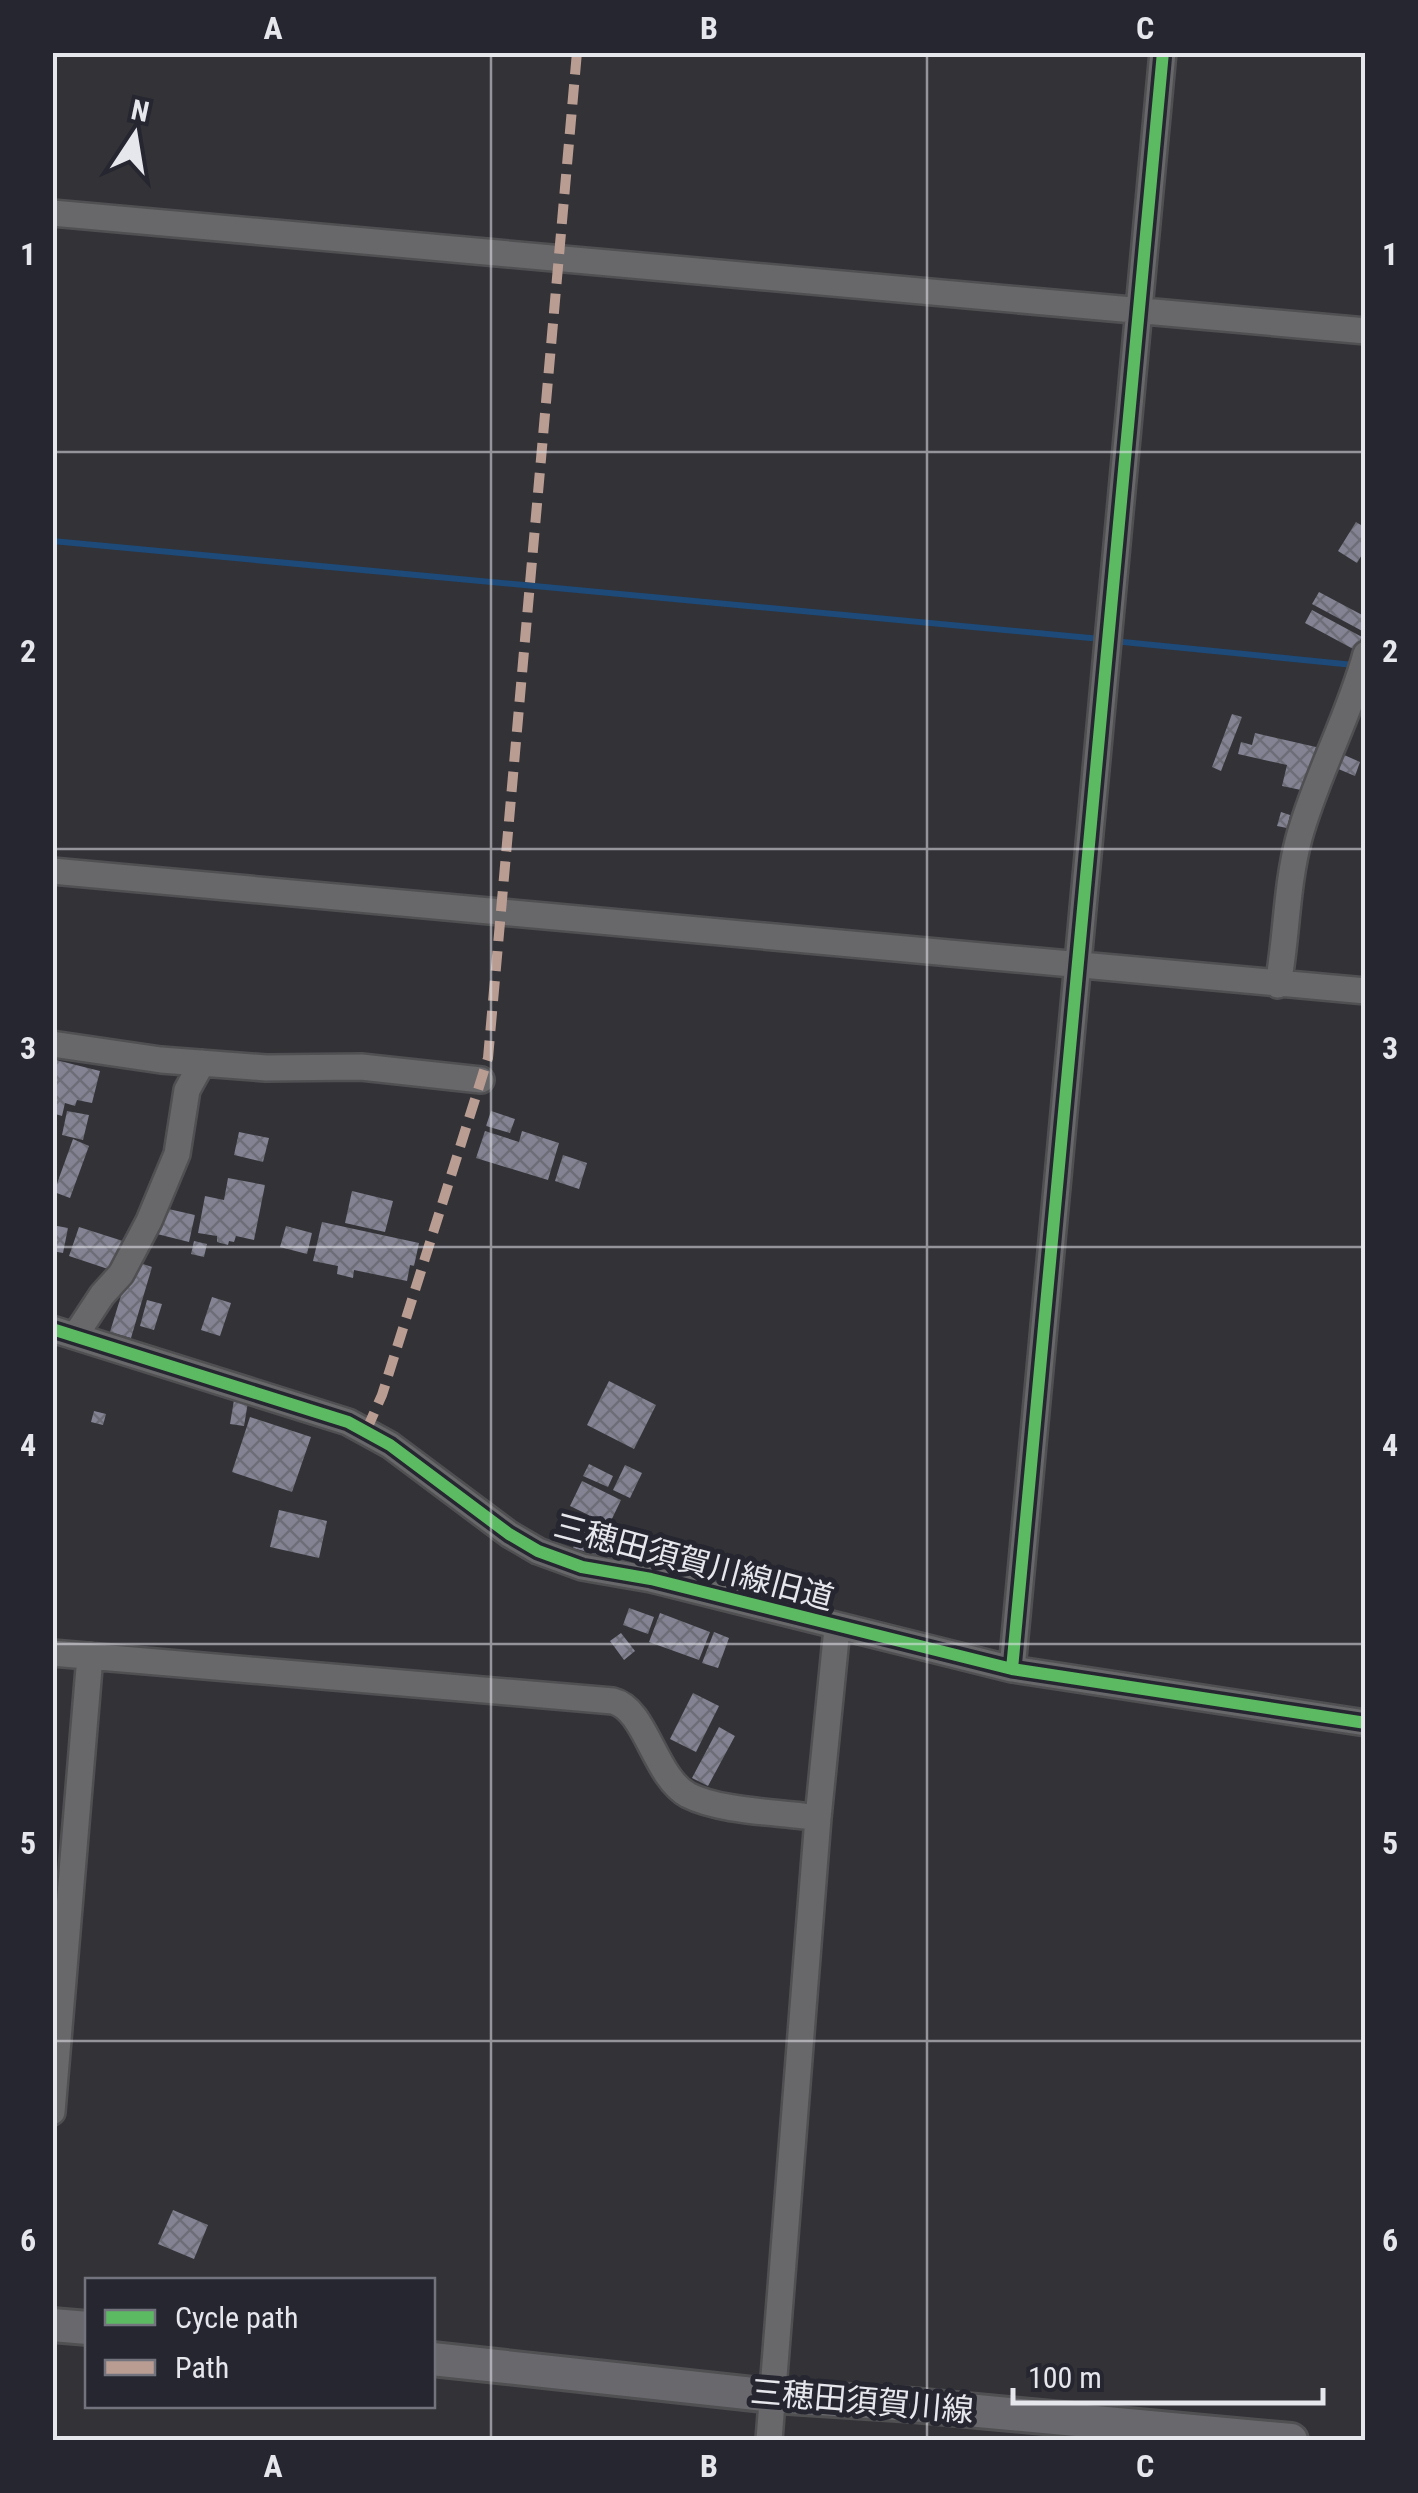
<svg xmlns="http://www.w3.org/2000/svg" width="1418" height="2493" font-family="'Roboto Condensed','Noto Sans JP',sans-serif">
<defs>
<pattern id="building-cross-hatch" width="8" height="8" patternUnits="userSpaceOnUse" patternTransform="scale(2.5)"><rect width="8" height="8" fill="#838393"/><path d="M0 0l8 8M0 8l8-8" fill="none" stroke="#6d6d78"/></pattern>
</defs>
<rect width="100%" height="100%" fill="#323237"/>
<g fill="none" stroke-linecap="round" stroke-linejoin="round">
<path stroke="#1d4a78" stroke-width="6" d="M52 541 1101 639
M1113 641 1354 665"/>
</g>
<path fill="url(#building-cross-hatch)" d="M1356 522 1366 528V548L1357 563 1338 551Z
M1319 592 1366 617V633L1312 604Z
M1312 610 1362 637 1355 650 1305 623Z
M1232 714 1242 717 1221 771 1212 767Z
M1255 733 1316 747 1306 791 1282 786 1287 765 1238 754 1241 742 1252 745Z
M1342 754 1360 762 1355 776 1336 768Z
M1281 812 1290 815 1287 828 1277 826Z
M56 1060 100 1071 92 1103 77 1100 75 1106 65 1103 62 1116 52 1113V1074Z
M67 1111 89 1115 83 1140 62 1135Z
M491 1111 515 1119 510 1133 486 1126Z
M485 1131 519 1142 522 1131 559 1143 548 1180 476 1158Z
M239 1132 269 1138 263 1162 234 1155Z
M73 1139 89 1146 70 1198 54 1192Z
M563 1155 587 1163 579 1189 555 1181Z
M228 1178 265 1185 254 1240 236 1236 234 1242 229 1241 228 1245 217 1242V1236L198 1233 205 1196 224 1200Z
M352 1191 393 1201 385 1232 345 1223Z
M164 1208 195 1215 189 1242 157 1234Z
M322 1222 419 1243 414 1266 410 1265 407 1281 354 1270 353 1278 337 1274 338 1266 313 1261Z
M52 1225 68 1228 63 1253 52 1251Z
M286 1226 312 1233 307 1254 280 1247Z
M79 1227 126 1242 117 1272 69 1256Z
M194 1241 207 1244 204 1257 191 1254Z
M140 1263 152 1267 131 1338 110 1332 127 1276 135 1279Z
M212 1297 231 1303 220 1336 201 1330Z
M147 1300 162 1304 154 1330 140 1326Z
M609 1381 656 1405 634 1449 587 1425Z
M234 1400 248 1402 244 1426 230 1424Z
M94 1411 106 1414 103 1425 91 1422Z
M250 1417 311 1437 292 1492 232 1472Z
M589 1464 613 1476 608 1487 583 1476Z
M625 1465 642 1473 630 1498 613 1490Z
M582 1481 621 1500 609 1525 570 1506Z
M279 1510 327 1521 319 1558 270 1547Z
M581 1521 606 1528 598 1555 573 1548Z
M629 1608 654 1617 648 1634 623 1625Z
M660 1613 710 1632 699 1660 649 1642Z
M714 1632 729 1638 718 1668 702 1663Z
M621 1633 635 1651 624 1660 610 1641Z
M693 1693 719 1706 696 1752 670 1739Z
M719 1727 735 1736 708 1786 692 1778Z
M173 2210 208 2225 194 2259 158 2244Z"/>
<g fill="none" stroke-linecap="round" stroke-linejoin="round">
<defs>
<path id="minor" d="M52 213 1366 331
M52 871 1366 991
M1278 985C1287 936 1286 887 1299 838 1316 776 1349 717 1366 654
M52 1044 161 1060 266 1068 361 1067 481 1080
M52 1329 348 1422 390 1445 509 1534 538 1551 582 1567 651 1579 1012 1669 1366 1723
M75 1336 102 1295 121 1274 149 1221 177 1154 187 1090 202 1063
M52 1653 613 1701C646 1709 654 1776 688 1795 721 1812 781 1812 818 1818
M1012 1669 1163 52
M52 2112 90 1656
M769 2440 818 1818 837 1628"/>
<path id="major" d="M52 2325 88 2328
M432 2359 773 2396 913 2405 1291 2440"/>
</defs>
<use href="#minor" stroke="#505053" stroke-width="30"/>
<use href="#major" stroke="#505053" stroke-width="38"/>
<use href="#minor" stroke="#68686b" stroke-width="25"/>
<use href="#major" stroke="#69696d" stroke-width="32"/>
<path stroke="#b99d93" stroke-width="10" stroke-dasharray="20 10" stroke-linecap="butt" d="M366 1431 382 1395 488 1058 577 52"/>
<defs>
<path id="cycleway" d="M52 1329 348 1422 390 1445 509 1534 538 1551 582 1567 651 1579 1012 1669 1366 1723
M1012 1669 1163 52"/>
</defs>
<use href="#cycleway" stroke="#252630" stroke-width="19"/>
<use href="#cycleway" stroke="#5cba63" stroke-width="12"/>
</g>
<path fill="none" stroke="#e6e6ed" stroke-width="2.5" stroke-opacity="0.55" d="M491 52V2440M927 52V2440M52 452H1366M52 849H1366M52 1247H1366M52 1644H1366M52 2041H1366"/>
<g text-anchor="middle" dominant-baseline="central" stroke-width="10" stroke-linejoin="round" paint-order="stroke">
<g font-size="32" fill="#e6e6ed" stroke="#252630">
<text transform="translate(694 1562) rotate(15)">三穂田須賀川線旧道</text>
<text transform="translate(862 2401) rotate(5)">三穂田須賀川線</text>
</g>
</g>
<rect width="1418" height="2493" fill="none" stroke="#252630" stroke-width="110"/>
<rect x="85" y="2278" width="350" height="130" fill="#252630" stroke="#72737c" stroke-width="2.5"/>
<rect x="105" y="2310" width="50" height="15" fill="#5cba63" stroke="#72737c" stroke-width="2.5"/>
<text x="175" y="2328" font-size="30" fill="#e6e6ed">Cycle path</text>
<rect x="105" y="2360" width="50" height="15" fill="#b99d93" stroke="#72737c" stroke-width="2.5"/>
<text x="175" y="2378" font-size="30" fill="#e6e6ed">Path</text>
<g transform="translate(135 135) rotate(12)" stroke="#252630" stroke-width="8" paint-order="stroke">
<path d="M0-8L18 38L0 25L-18 38Z" fill="#e6e6ed"/>
<text y="-15" font-size="28" font-weight="bold" text-anchor="middle" fill="#e6e6ed">N</text>
</g>
<path d="M1013 2388v15h310v-15" fill="none" stroke="#e6e6ed" stroke-width="5"/>
<text x="1028" y="2388" font-size="30" fill="#e6e6ed" stroke="#252630" stroke-width="8" paint-order="stroke">100 m</text>
<rect x="55" y="55" width="1308" height="2383" fill="none" stroke="#e6e6ed" stroke-width="4"/>
<g font-size="32" text-anchor="middle" font-weight="bold" fill="#e6e6ed">
<text x="273" y="39">A</text>
<text x="709" y="39">B</text>
<text x="1145" y="39">C</text>
<text x="28" y="265">1</text>
<text x="1390" y="265">1</text>
<text x="28" y="662">2</text>
<text x="1390" y="662">2</text>
<text x="28" y="1059">3</text>
<text x="1390" y="1059">3</text>
<text x="28" y="1456">4</text>
<text x="1390" y="1456">4</text>
<text x="28" y="1854">5</text>
<text x="1390" y="1854">5</text>
<text x="28" y="2251">6</text>
<text x="1390" y="2251">6</text>
<text x="273" y="2477">A</text>
<text x="709" y="2477">B</text>
<text x="1145" y="2477">C</text>
</g>
</svg>
